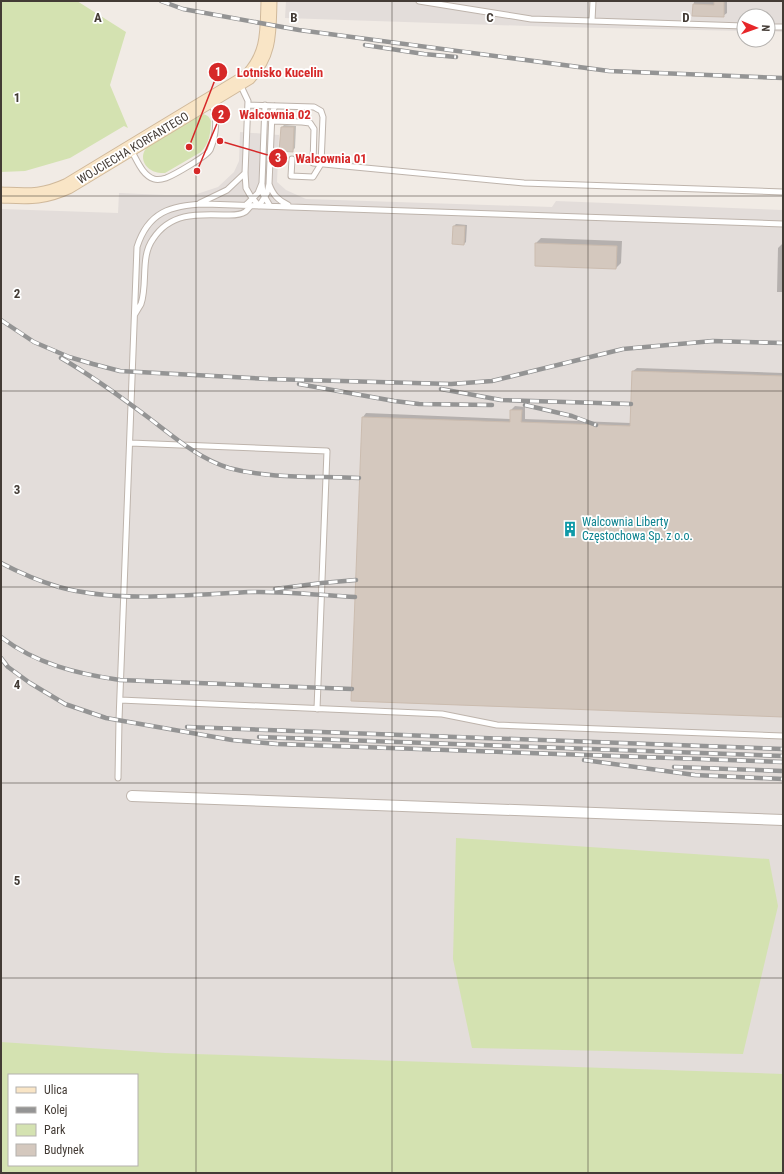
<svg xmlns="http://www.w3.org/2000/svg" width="784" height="1174" font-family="'Roboto Condensed',sans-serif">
<rect width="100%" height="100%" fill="#f1ebe5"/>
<path fill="#e3ddda" d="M286 1H783V32L768 31V16H744V31L558 27 285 18Z
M240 132 279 135 277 182 286 190 306 199 552 207 556 201 783 210V1089L1 1046V209L118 213 119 193 165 195H194L218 187 234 172 239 161Z"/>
<path fill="#d4e2b1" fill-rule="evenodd" d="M1 1H77L126 32 110 85 128 128 124 126 70 158 25 171 1 172Z
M201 114C206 114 209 116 211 121 211 132 209 144 201 152L165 173C155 174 143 168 143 157 143 152 146 148 149 145Z
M456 838 769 859 778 906 743 1054 472 1048 453 959Z
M1 1042 165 1053 783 1074V1173H1ZM9 1075H137V1165H9Z"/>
<path fill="#0003" d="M694 1H727V13L723 16 693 15Z
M284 125 296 126 295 148 292 151 282 127Z
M456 224 467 225 466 242 464 244 454 226Z
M541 238 622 241 621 263 616 268 536 243Z
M783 243V292H777L778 248Z
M637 368 783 373V716L352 700 363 417 366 413 511 419V410L515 406 525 407V419L631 423 633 371Z"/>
<path fill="#d4c8be" stroke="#cbbcaf" d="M714 1H724V17L692 16 693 4 714 5Z
M281 127H294L293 152 279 151Z
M453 226H465L464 245 452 244Z
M535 243 617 246 616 269 535 266Z
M632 371 783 376V717L351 701 362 417 510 422V410H522L521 422 630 426Z"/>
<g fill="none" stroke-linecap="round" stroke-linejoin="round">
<defs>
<path id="lane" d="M419 1 531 19 744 26
M592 21 593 1
M768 27H783
M240 84 248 101 245 173 246 188 250 195 259 206 267 193 269 184
M248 105 314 107 321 111 323 117 321 164 313 177 291 176 292 159
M275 106 272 113 269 184C273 195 278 200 288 205
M272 121 302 122 310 123 314 129 313 163 524 183 783 192
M131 150C137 160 142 175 154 179 157 180 163 179 166 178 174 175 207 156 210 150 216 136 219 114 210 102
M262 184 263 194 270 206
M200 203 227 190 245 173
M246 205 258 193 262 183 265 105
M135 314C137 311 139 307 141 304 148 283 140 257 153 239 170 213 196 214 224 215 231 215 239 216 245 212 247 211 249 207 251 206
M130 443 327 451 317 709
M120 700 442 714 497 725 783 736
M118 778 119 720 137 247C148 212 171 205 205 204L783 224"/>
<path id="street" d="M132 796 783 820"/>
<path id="secondary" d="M1 195C28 196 42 198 68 186L248 77C270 54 268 31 269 1"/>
</defs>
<use href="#lane" stroke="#beb4ac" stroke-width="7"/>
<use href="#street" stroke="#beb4ac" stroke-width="12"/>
<use href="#secondary" stroke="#d0b99b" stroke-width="17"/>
<use href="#lane" stroke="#fff" stroke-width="5"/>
<use href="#street" stroke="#fff" stroke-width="10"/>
<use href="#secondary" stroke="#f9e5c6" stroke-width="15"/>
<defs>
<path id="rail" d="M161 1 183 9 299 30 609 71 783 78
M365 45 424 54 456 57
M1 320 34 342 69 357 93 364 120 371 269 379 451 384 492 381 623 349 713 341 783 343
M61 358C92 376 121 397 149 418 174 437 199 459 229 468 269 479 318 476 359 478
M299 384 394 401 419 404 492 405
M441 389 501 400 631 404
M525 405 572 416 596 425
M1 563C20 573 39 581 59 587 117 603 190 595 249 592 284 591 320 595 355 597
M275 589 322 583 356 580
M1 637C36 664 78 674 120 680L352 689
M1 658 8 667 30 683 65 704 106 718 232 740 277 744 783 762
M187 727 783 749
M259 737 783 756
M584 760 695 775 783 779
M674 767 783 771"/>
</defs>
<use href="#rail" stroke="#949494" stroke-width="4.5"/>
<use href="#rail" stroke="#fff" stroke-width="3" stroke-dasharray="9" stroke-linecap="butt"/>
</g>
<path fill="none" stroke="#433b35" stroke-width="1" stroke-opacity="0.55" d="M196 1V1173M392 1V1173M588 1V1173M1 196H783M1 391H783M1 587H783M1 783H783M1 978H783"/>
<defs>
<symbol id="building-bare" viewBox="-9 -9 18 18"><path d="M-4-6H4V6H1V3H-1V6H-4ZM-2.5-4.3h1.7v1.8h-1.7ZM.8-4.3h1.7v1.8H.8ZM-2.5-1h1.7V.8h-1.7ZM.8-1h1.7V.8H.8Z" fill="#0f9aa8" stroke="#fff" stroke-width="2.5" paint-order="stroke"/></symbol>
</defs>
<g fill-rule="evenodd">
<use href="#building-bare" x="559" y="518" width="22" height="22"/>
</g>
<g text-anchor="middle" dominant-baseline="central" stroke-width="3.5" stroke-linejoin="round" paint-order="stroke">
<g font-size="12" fill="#433b35" stroke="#fff">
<text transform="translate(133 148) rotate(-31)">WOJCIECHA KORFANTEGO</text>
</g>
<g font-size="12" fill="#0d838f" stroke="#fff" text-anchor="start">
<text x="582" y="522">Walcownia Liberty<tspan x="582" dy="14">Częstochowa Sp. z o.o.</tspan></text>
</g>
</g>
<g font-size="13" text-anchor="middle" font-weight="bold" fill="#433b35" stroke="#fff" stroke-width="3.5" stroke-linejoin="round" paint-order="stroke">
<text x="98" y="22">A</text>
<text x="294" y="22">B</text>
<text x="490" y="22">C</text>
<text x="686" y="22">D</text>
<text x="17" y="102">1</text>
<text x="17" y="298">2</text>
<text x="17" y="494">3</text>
<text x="17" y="689">4</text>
<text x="17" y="885">5</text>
</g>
<path fill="none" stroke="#d62828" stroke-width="1.5" d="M189 147L218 72M197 171L221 114M220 141L278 158"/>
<g fill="#d62828" stroke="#fff" stroke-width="1.5">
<circle cx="189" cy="147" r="4"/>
<circle cx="197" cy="171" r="4"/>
<circle cx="220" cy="141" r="4"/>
<circle cx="218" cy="72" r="10"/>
<circle cx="221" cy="114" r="10"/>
<circle cx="278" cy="158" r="10"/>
</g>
<g font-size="12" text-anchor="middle" font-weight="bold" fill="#fff">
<text x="218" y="76">1</text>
<text x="221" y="119">2</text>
<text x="278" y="162">3</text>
</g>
<g font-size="13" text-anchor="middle" font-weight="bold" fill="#d62828" stroke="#fff" stroke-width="3.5" stroke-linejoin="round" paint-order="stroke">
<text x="280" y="77">Lotnisko Kucelin</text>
<text x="275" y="119">Walcownia 02</text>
<text x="331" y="163">Walcownia 01</text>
</g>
<rect width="784" height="1174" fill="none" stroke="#433b35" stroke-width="4"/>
<rect x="8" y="1074" width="130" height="92" fill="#ffffff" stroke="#b4b1ae"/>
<rect x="16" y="1087" width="20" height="6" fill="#f9e5c6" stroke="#b4b1ae"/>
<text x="44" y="1094" font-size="12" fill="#433b35">Ulica</text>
<rect x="16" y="1107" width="20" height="6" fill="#949494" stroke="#b4b1ae"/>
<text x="44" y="1114" font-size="12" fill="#433b35">Kolej</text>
<rect x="16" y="1124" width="20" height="12" fill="#d4e2b1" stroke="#b4b1ae"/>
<text x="44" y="1134" font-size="12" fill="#433b35">Park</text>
<rect x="16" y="1144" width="20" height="12" fill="#d4c8be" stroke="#b4b1ae"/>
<text x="44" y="1154" font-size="12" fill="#433b35">Budynek</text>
<g transform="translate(756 28) rotate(92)"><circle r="19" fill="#ffffff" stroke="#b4b1ae"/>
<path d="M0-3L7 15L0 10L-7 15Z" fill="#e72629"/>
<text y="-6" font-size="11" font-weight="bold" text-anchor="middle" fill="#433b35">N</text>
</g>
</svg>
